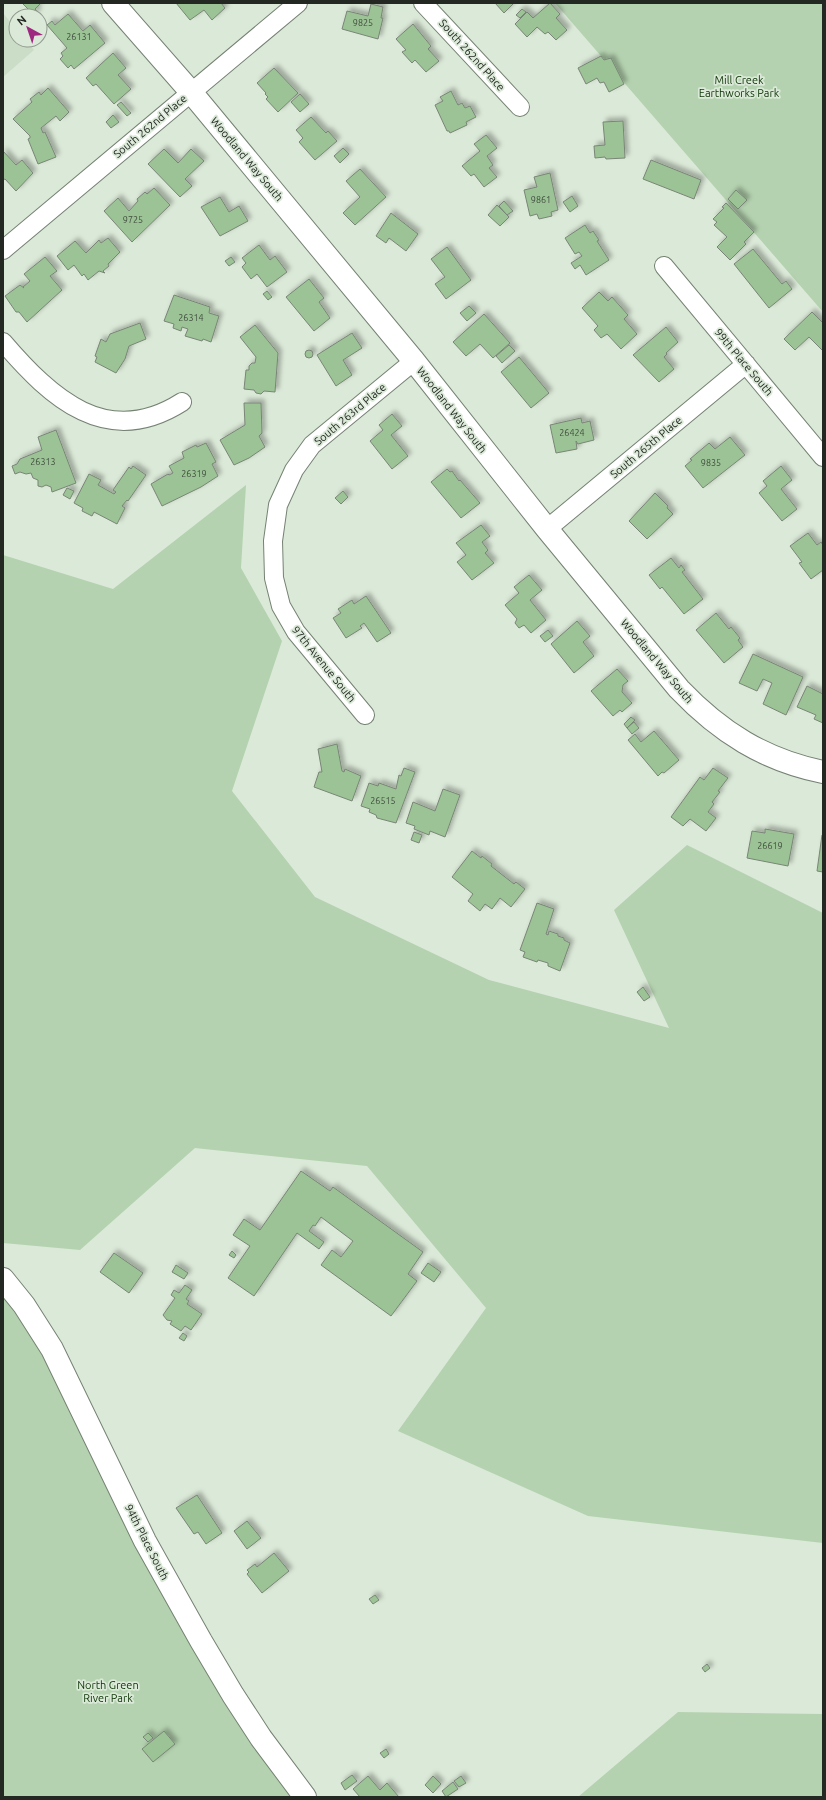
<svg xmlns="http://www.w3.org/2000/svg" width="826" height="1800" font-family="Ubuntu,sans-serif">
<defs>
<filter id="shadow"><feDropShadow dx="3.5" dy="-3.5" stdDeviation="2" flood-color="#0004"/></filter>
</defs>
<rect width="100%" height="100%" fill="#dbe9d8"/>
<path fill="#cbddc7" d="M3 13 16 29V40H26L34 50 3 77Z"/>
<path fill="#b4d2af" d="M555 3H823V312Z
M246 485 241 568 282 641 232 791 315 897 489 980 669 1028 614 910 687 845 823 913V1543L588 1516 398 1431 486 1308 367 1166 195 1148 80 1250 3 1243V555L113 589Z
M3 1279 145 1541 305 1797H3Z
M678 1712 823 1714V1797H578Z"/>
<path fill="#9cc395" stroke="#798576" filter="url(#shadow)" d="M22 3H41L35 9 38 12 34 15Z
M176 3H221L225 8 212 20 204 10 190 20Z
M495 3H514L504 13Z
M550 3 560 14 556 18 567 30 556 40 548 32 545 34 537 27 527 37 515 24 527 12 533 18Z
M371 4 383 7 381 18H383L378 39 342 29 347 11 368 16Z
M522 9 526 12 520 18 516 15Z
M68 14 83 31 90 25 105 43 74 69 71 65 68 68 60 59 63 56 61 53 67 48 47 25 52 21 55 25Z
M413 24 431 46 428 49 439 61 426 72 415 60 412 63 402 52 406 50 396 39Z
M113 53 126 68 118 75 131 89 114 104 96 84 93 86 86 78Z
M601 56 604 60 611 58 624 84 609 92 604 82 600 83 597 78 586 84 578 68Z
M274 68 298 93 278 112 266 99 268 97 265 94 266 93 257 83Z
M48 88 69 112 60 121 56 116 41 128 43 133 45 132 56 157 38 164 28 139 30 138V136L13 119 32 102 30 99 39 92 41 95Z
M451 91 458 105 462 103 465 108 470 106 476 117 466 122 467 125 450 133 449 131H447L435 105 443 101 440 97Z
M300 94 309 104 300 112 291 102Z
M121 102 131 113 127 116 117 105Z
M113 115 119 122 111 128 106 122Z
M311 117 326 133 328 131 337 141 315 160 299 142 303 138 296 130Z
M623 121 625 158 606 159 605 157 595 158 594 146 605 145 603 122Z
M486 135 497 148 487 156 493 165 489 168 497 177 484 187 474 174 471 176 462 166 480 151 474 144Z
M343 148 349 154 340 163 334 156Z
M164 149 178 163 191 149 204 161 185 179 192 186 180 197 148 164Z
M3 151 16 165 22 160 33 173 16 191 5 179 3 180Z
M651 160 701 180 694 199 643 179Z
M360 169 386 197 355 225 343 213 360 197 346 181Z
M550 173 558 210 551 212 552 216 539 219 537 214 530 216 524 190 537 187 534 177Z
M154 188 170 205 132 242 104 211 118 198 129 211 138 201 137 199 145 192 147 194Z
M736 190 747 200 738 209 728 199Z
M572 196 578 206 570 212 563 202Z
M220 197 229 212 239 206 248 221 220 236 201 207Z
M504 201 513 211 507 215 499 206Z
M726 203 754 232 744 242 746 244 730 260 717 247 727 237 714 225 717 222 713 219 724 208 722 207Z
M497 205 509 217 500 226 488 215Z
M391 213 418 234 406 251 389 238 386 243 376 236Z
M585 225 590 233 593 231 599 240 597 241 609 260 586 275 580 265 575 269 571 263 582 256 579 252 575 254 565 238Z
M108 238 120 252 108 264 109 266 103 271 105 273 99 271 88 280 84 274 82 276 74 265 68 270 57 256 75 241 86 253 99 240 101 243Z
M259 245 270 260 275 256 287 272 267 287 257 274 251 279 242 267 246 263 242 258Z
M447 247 471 280 446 299 435 284 445 277 431 259Z
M753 249 782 284 786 281 792 289 769 308 734 264Z
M45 257 57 271 50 276 62 290 27 322 19 312H16L5 296 20 285 24 288 23 287 30 281 24 274Z
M231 257 235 262 229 266 225 261Z
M309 279 324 298 319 302 330 318 314 331 286 297Z
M267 291 272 297 268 300 263 294Z
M599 292 608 301 612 297 628 315 624 319 637 334 621 349 607 334 601 338 594 330 598 326 582 308Z
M174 295 210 307 209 313 219 316 211 342 203 339 202 341 185 336 188 329 182 327 181 331 173 328 174 324 164 321Z
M469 306 476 313 467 321 460 313Z
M812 312 823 323V349L822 350 809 337 795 350 784 339Z
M484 314 510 343 493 358 480 344 466 356 453 342Z
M140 323 146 339 129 346 125 359 116 373 95 362 97 357 95 356 101 339 106 342 110 334Z
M255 325 278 353 275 392 264 391 261 394 256 393 254 390 244 389 246 370H249V366L252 363H255L256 357 240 337Z
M666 327 678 342 666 353 667 354 664 357 674 369 659 382 633 355Z
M352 333 362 348 343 360 352 375 336 386 317 355Z
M509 345 515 351 502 363 496 356Z
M305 354a4 4 0 1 1 8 0a4 4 0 1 1-8 0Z
M519 357 549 393 531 408 501 372Z
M244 403H261L262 433 259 436 265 447 249 458 234 465 220 440 245 425Z
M392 414 402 426 391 435 408 456 392 469 370 441 383 430 379 425Z
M581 418 582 423 590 421 594 440 578 444 576 441 577 449 556 453 550 425Z
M56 430 76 483 52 492 51 487 46 485 42 487 38 486V480L33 478 31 473 26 474 20 472 15 474 12 466 17 464 20 459 42 450 38 437Z
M730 437 745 455 703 488 685 466 692 460 690 459 709 443 715 449Z
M206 443 216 462 212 464 218 476 201 487 162 506 151 484 168 474 169 475 173 473 169 466 184 458 182 452 196 445 197 447Z
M133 466 146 475 128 501 127 500 122 506 125 508 117 524 94 512 92 516 82 511 83 508 74 503 89 474 101 480 98 485 114 494 116 492 113 490 129 467 131 469Z
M781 466 792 480 781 489 797 509 782 521 759 493 767 486 763 481Z
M447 469 450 472 452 471 459 481 460 480 480 503 461 518 431 482Z
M67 488 74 491 70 499 63 495Z
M343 491 348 497 341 504 335 498Z
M655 493 668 506 667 508 673 514 647 539 629 521Z
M481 525 490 536 482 542 488 550 485 553 494 563 472 580 457 562 466 555 456 543Z
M808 533 817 545 821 542 823 545V570L811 579 799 563 802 562 790 546Z
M671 558 679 568 681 565 685 570 682 572 703 599 684 614 662 587 660 589 649 575Z
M529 575 542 590 530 600 546 620 531 633 524 625 519 628 515 623 517 619 505 605 519 593 514 587Z
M366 596 391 633 377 642 364 623 360 626 362 628 346 638 333 618 341 613 338 609 352 600 354 604Z
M716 613 729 629 731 627 740 638 738 640 743 647 724 663 696 630Z
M577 621 590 636 583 642 594 656 574 673 551 644Z
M548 630 553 636 545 642 540 636Z
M753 654 803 677 786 715 763 704 772 683 763 679 757 691 739 683Z
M617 669 628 681 623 685 622 692 632 703 622 712 620 710 613 716 591 691Z
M807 686 823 694V723L814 719 816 715 797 707Z
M631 717 635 720 627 728 624 724Z
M634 722 639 728 632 734 627 728Z
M654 731 679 760 664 773 662 772 658 776 628 740 635 734 641 742Z
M337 744 342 771 344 772 345 769 361 776 352 801 314 787 319 772H322L318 749Z
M404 768 415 772 396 823 377 818 376 815 369 812 370 809 361 806 369 783 378 786 379 783 396 789 399 775 401 776Z
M713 768 728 778 718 791 720 792 712 802 714 804 708 812 716 818 706 831 690 819 683 826 671 817 700 777 704 780Z
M443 789 460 795 445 837 430 831 429 835 414 829 415 826 406 823 413 802 435 811Z
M765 829 794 834 788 866 747 858 752 831 765 833Z
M414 832 422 835 419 843 411 840Z
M822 835H823V872L817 871Z
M472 851 481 858 482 856 492 864 491 866 514 884 516 882 525 889 511 907 500 898 492 909 485 904 480 911 468 901 473 894 452 877Z
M537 903 554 909 546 934 548 935 549 931 558 934V936L564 938V940L570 943 560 971 548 966V963L538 960 537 962 523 957 525 952 520 950Z
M643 987 650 997 644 1001 637 992Z
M301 1171 330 1191 333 1187 423 1252 408 1274 417 1281 391 1316 321 1265 332 1250 341 1257 353 1241 321 1217 315 1226 313 1225 309 1231 324 1242 319 1249 297 1233 254 1296 228 1278 250 1246 233 1235 244 1219 260 1230Z
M232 1251 236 1255 234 1258 229 1255Z
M114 1253 143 1273 129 1293 100 1272Z
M428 1263 441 1272 434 1282 421 1273Z
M176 1265 188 1273 184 1279 172 1272Z
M185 1285 192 1290 186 1299 189 1301 187 1304 202 1314 191 1330 185 1326 181 1331 170 1324 172 1321 167 1320 163 1315 175 1298 171 1295 174 1290 179 1293Z
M183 1333 187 1336 184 1341 179 1338Z
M197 1495 222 1533 206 1544 198 1532 194 1534 176 1508Z
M247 1521 261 1538 247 1549 234 1531Z
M274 1553 289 1571 262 1593 247 1574 249 1572 247 1570 255 1564 257 1567Z
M375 1595 379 1600 373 1604 369 1599Z
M707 1664 710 1668 705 1672 702 1668Z
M164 1731 175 1744 153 1762 142 1749Z
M148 1733 153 1738 148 1742 143 1737Z
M386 1749 389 1754 384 1758 380 1753Z
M352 1775 357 1781 345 1790 341 1783Z
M368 1776 380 1790 387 1783 399 1797H360L353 1789Z
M433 1776 441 1784 433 1793 425 1785Z
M461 1776 466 1783 459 1787 454 1781Z
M453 1782 458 1789 446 1797 442 1791Z"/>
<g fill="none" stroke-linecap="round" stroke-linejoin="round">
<defs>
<path id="street" d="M423 3 520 107
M3 250 298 3
M664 266 823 457
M3 342C51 398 107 450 182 402
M547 529 746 364
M365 715 296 632 281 606 274 578 273 541 278 505 294 470 312 445 414 361"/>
<path id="secondary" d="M113 3 191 92 414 361 547 529 679 689C720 732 764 760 823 772
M3 1279 24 1305 52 1349 145 1541 201 1641 233 1695 261 1738 305 1797"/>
</defs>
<use href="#street" stroke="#758273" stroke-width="20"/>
<use href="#secondary" stroke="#758273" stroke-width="24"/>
<use href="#street" stroke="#fff" stroke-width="18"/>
<use href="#secondary" stroke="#fff" stroke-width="22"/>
</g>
<g text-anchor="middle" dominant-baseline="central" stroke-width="3.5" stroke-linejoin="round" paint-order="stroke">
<g font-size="9" fill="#414f3f">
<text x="363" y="23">9825</text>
<text x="79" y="37">26131</text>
<text x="541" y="200">9861</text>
<text x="133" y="220">9725</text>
<text x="191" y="318">26314</text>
<text x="572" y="433">26424</text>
<text x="43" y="462">26313</text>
<text x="711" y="463">9835</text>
<text x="194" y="474">26319</text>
<text x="383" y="801">26515</text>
<text x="770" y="846">26619</text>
</g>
<g font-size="11" fill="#232822" stroke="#dbe9d8">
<text transform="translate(472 55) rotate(48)">South 262nd Place</text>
<text transform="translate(150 126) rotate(-40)">South 262nd Place</text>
<text transform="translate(247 159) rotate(50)">Woodland Way South</text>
<text transform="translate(744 362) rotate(50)">99th Place South</text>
<text transform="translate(452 410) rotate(52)">Woodland Way South</text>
<text transform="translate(350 414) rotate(-40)">South 263rd Place</text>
<text transform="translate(646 447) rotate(-40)">South 265th Place</text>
<text transform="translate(657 661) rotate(50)">Woodland Way South</text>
<text transform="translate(324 664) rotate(51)">97th Avenue South</text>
<text transform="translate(147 1542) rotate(63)">94th Place South</text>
</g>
<g font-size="11" fill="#0d3406" stroke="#dbe9d8">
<text x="739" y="80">Mill Creek<tspan x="739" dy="13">Earthworks Park</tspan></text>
<text x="108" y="1685">North Green<tspan x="108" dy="13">River Park</tspan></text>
</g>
</g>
<rect width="826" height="1800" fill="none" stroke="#232822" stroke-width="8"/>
<g transform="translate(28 28) rotate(320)"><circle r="19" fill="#dbe9d8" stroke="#919c8f"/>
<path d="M0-3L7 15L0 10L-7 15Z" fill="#9e2780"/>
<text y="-6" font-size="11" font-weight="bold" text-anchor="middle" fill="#232822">N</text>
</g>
</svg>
